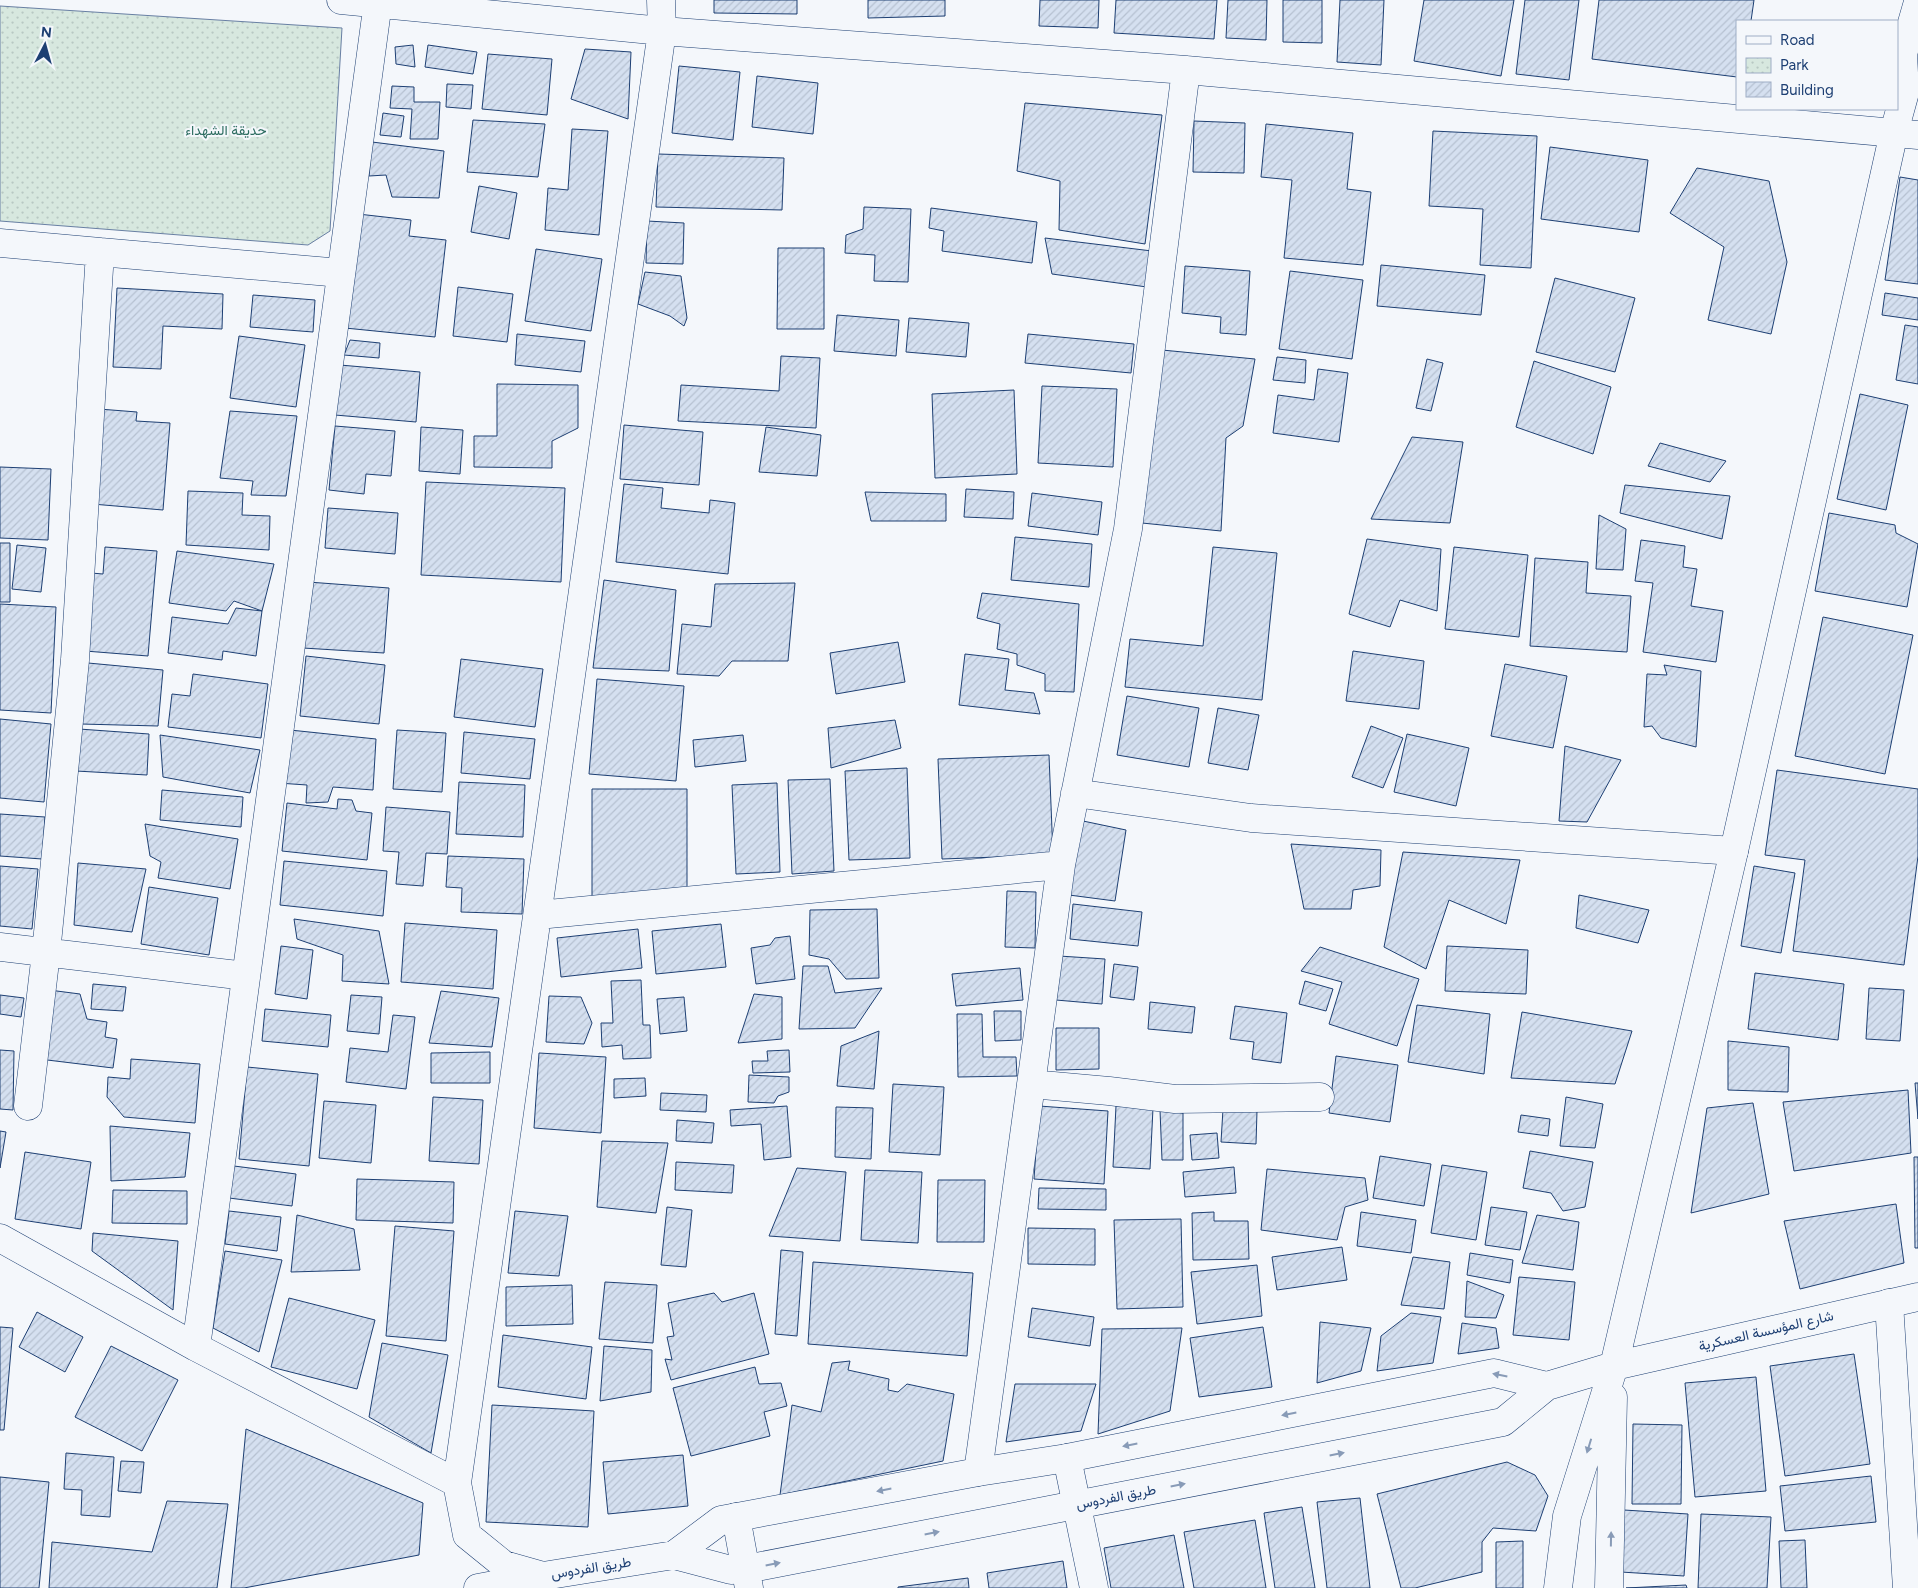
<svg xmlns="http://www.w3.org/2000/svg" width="1918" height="1588" font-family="Figtree,Vazirmatn,sans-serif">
<defs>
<pattern id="park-dots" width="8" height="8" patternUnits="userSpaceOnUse" patternTransform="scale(1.25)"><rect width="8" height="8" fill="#d7e8df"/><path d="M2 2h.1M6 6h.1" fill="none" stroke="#b8c8c3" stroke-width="1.8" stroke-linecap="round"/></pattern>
<pattern id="building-hatch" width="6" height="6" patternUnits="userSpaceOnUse" patternTransform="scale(1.25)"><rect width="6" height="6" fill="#d5e0f0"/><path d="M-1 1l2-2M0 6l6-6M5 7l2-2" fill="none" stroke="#b6c1d1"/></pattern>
</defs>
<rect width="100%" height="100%" fill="#f4f7fb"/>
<path fill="url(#park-dots)" stroke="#687fa3" d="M0 6 342 28 330 231 308 245 0 221Z"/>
<path fill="url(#building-hatch)" stroke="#1d3f73" d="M714 0H797V14L714 13Z
M868 0H945V16L868 18Z
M1040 0H1099L1098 28 1039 26Z
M1116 0H1217L1214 39 1114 33Z
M1228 0H1267L1266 40 1226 38Z
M1283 0H1322V43L1283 42Z
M1340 0H1384L1381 65 1337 62Z
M1424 0H1514L1501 76 1414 61Z
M1525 0H1579L1569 80 1516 74Z
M1599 0H1754L1751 21H1737V77L1592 59Z
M413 45 415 67 396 64 395 47Z
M428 45 477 52 473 74 425 67Z
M585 49 631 52 628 119 571 99Z
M488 54 552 59 547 115 482 109Z
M679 66 740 72 733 140 672 133Z
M757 76 818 83 813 134 752 127Z
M447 84 473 85 471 109 446 107Z
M392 86 414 87V102H440L438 139H410L412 109 390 108Z
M1025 103 1162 115 1145 244 1059 230 1060 181 1017 171Z
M383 113 404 116 401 137 380 135Z
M473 120 545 124 538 177 467 172Z
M1194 121 1245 123 1244 173 1193 172Z
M1266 124 1353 133 1347 189 1371 192 1363 265 1284 258 1292 180 1261 177Z
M572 129 608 131 599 235 545 230 548 188 568 190Z
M1433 131 1537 136 1531 268 1480 265 1483 209 1429 206Z
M372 142 444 151 439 198 392 197 386 175 369 176Z
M1550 147 1648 160 1639 232 1541 219Z
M658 154 784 158 782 210 656 207Z
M1697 168 1769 181 1787 262 1771 334 1708 320 1724 247 1670 213Z
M1900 177 1918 180V284L1885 280Z
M479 186 517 193 509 239 471 232Z
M864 207 911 209 908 282 874 281 875 255 845 253 846 235 863 229Z
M931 208 1037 222 1032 263 942 251 944 231 929 228Z
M358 214 411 220 409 236 446 240 435 337 345 328Z
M647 221 684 223 683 264 646 263Z
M1045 238 1152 251 1147 287 1052 274Z
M778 248H824V329H777Z
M536 249 602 259 591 331 525 321Z
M1381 265 1485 275 1481 315 1377 306Z
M1185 266 1250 271 1246 335 1220 333 1221 317 1182 313Z
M1290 271 1363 280 1352 359 1279 349Z
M645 272 681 276 687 318 684 326 670 316 638 304Z
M1555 278 1635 298 1615 372 1536 352Z
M458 287 513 294 507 342 453 336Z
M117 288 223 294 222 329 163 326 161 369 113 367Z
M1885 293 1918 298V320L1882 315Z
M253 295 315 300 313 332 250 327Z
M837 315 899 320 896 356 834 351Z
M909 318 969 323 966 357 906 352Z
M1905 325 1918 327V384L1896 380Z
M517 334 585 341 581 372 515 365Z
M1028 334 1134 344 1131 373 1025 363Z
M239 336 305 345 296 407 230 398Z
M350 340 380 343 379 358 344 355Z
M1162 350 1255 359 1243 426 1226 438 1221 531 1142 523Z
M781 356 820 358 816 428 678 421 681 385 779 391Z
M1277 357 1306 360 1305 383 1273 380Z
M1427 359 1443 363 1431 411 1416 408Z
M1534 361 1611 387 1593 454 1516 427Z
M340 365 420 372 416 422 335 415Z
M1318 369 1348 373 1339 442 1273 433 1278 395 1314 400Z
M497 384 578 385V428L552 441V468L474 467V436H497Z
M1042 386 1117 389 1113 467 1038 463Z
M1014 390 1017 474 935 478 932 394Z
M1860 394 1908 405 1886 510 1837 499Z
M99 409 137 412 136 421 170 423 163 510 92 504Z
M230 411 297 416 286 496 251 495 253 481 220 478Z
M624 425 703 432 699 485 620 479Z
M335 426 395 431 391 476 366 474 364 494 329 490Z
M421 427 463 430 460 474 419 471Z
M766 427 821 435 817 476 759 472Z
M1412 437 1463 442 1450 523 1371 519Z
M1660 443 1726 461 1710 482 1648 466Z
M0 467 51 469 48 540 0 538Z
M426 482 565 488 561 582 421 575Z
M624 484 663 488 661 508 709 513 710 500 735 503 728 574 616 562Z
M1625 485 1730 496 1722 539 1620 513Z
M966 489 1014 492 1013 519 964 517Z
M188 491 243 493 242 515 270 516 269 550 186 545Z
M865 492 946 494V521H871Z
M1032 493 1102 502 1098 535 1028 526Z
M328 508 398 513 395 554 325 548Z
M1829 513 1895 525 1896 533 1918 544 1907 607 1815 591Z
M1599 515 1626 529 1623 570 1596 569Z
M1015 537 1092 544 1089 587 1011 580Z
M1367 539 1441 549 1437 611 1400 600 1390 627 1349 614Z
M1641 540 1685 546 1683 567 1697 569 1691 606 1723 611 1716 662 1643 652 1653 583 1635 581Z
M0 543H10V602H0Z
M17 545 46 548 41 592 12 589Z
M105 547 157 551 148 656 85 651 91 573 103 574Z
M1213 547 1277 553 1262 700 1125 687 1130 639 1203 646Z
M1454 547 1528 555 1519 637 1445 629Z
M177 551 274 564 262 611 234 601 226 611 169 603Z
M1535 558 1588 562 1586 593 1631 596 1627 652 1530 646Z
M604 580 676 590 669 671 593 668Z
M308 582 389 588 384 653 303 648Z
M795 583 788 661H732L719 676 677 674 682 624 711 627 715 584Z
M982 593 1079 604 1074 692 1045 691V674L1017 665V654L997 649 1000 624 977 618Z
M0 604 56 607 51 713 0 710Z
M236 608 262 611 256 656 223 651 222 660 168 653 172 617 228 624Z
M1823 617 1913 635 1885 774 1795 756Z
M898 642 905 682 836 694 830 653Z
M1353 651 1424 661 1419 709 1346 701Z
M965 654 1009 659 1005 690 1034 693 1040 714 959 705Z
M306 656 385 665 379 724 300 716Z
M461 659 543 669 535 727 454 717Z
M88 663 163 670 158 726 81 724Z
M1505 664 1567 676 1553 748 1491 736Z
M1664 665 1701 671 1696 747 1661 738 1652 726 1644 727 1647 674 1667 675Z
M193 674 268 684 261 738 168 727 172 694 190 696Z
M597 679 684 686 676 781 589 774Z
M1127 696 1199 708 1189 767 1117 755Z
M1218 708 1259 715 1248 770 1208 763Z
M0 719 51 724 44 802 0 798Z
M895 720 901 748 831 768 828 728Z
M1371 726 1403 738 1383 788 1352 777Z
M79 729 149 734 147 775 76 771Z
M290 730 376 739 373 790 333 787 328 802 306 803 307 785 278 783Z
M397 730 446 733 442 792 393 789Z
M464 732 535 739 530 779 461 773Z
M1407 734 1469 748 1456 806 1394 792Z
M160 735 260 750 250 793 163 777Z
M743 735 746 761 695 767 693 740Z
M1565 746 1621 760 1587 822 1559 821Z
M1049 755 1053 855 942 859 938 759Z
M907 768 910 858 849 860 845 771Z
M1777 770 1918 789V856L1904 965 1793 951 1805 860 1765 855Z
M830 779 834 871 792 874 788 780Z
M459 782 525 785 523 837 456 834Z
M777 783 780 872 736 874 732 785Z
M592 789H687V896H592Z
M162 790 243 797 241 827 160 820Z
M338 799 352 800 356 811 372 813 367 860 282 851 287 803 337 809Z
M386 807 450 812 447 854 426 853 423 886 396 884 399 852 383 851Z
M0 814 45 817 42 859 0 856Z
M1083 821 1126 830 1115 901 1069 895Z
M145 824 238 839 230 889 158 878 161 862 150 856Z
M1291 844 1381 850 1380 886 1353 890 1351 909H1304Z
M1403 852 1520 860 1506 924 1449 900 1426 969 1384 947Z
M448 856 524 859 522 914 461 912 462 888 446 887Z
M284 861 387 871 383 916 280 905Z
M78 863 146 869 132 932 74 925Z
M0 866 38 869 32 929 0 926Z
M1754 866 1795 873 1781 953 1741 946Z
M149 887 218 898 209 955 141 944Z
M1007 891 1036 892 1035 948 1005 947Z
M1579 895 1649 910 1638 943 1576 928Z
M1073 904 1142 912 1138 946 1070 939Z
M877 909 879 978 846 979 829 959 809 955 810 910Z
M294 919 379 931 389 984 342 981 343 955 297 939Z
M405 923 497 930 493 989 401 982Z
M721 924 726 967 656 974 652 931Z
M638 929 642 968 561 977 557 938Z
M790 936 795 979 756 984 751 948 770 945 775 938Z
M281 946 313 950 307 999 275 994Z
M1447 946 1528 950 1526 994 1445 991Z
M1320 947 1419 979 1397 1046 1329 1024 1342 982 1301 971Z
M1059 956 1105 959 1102 1004 1056 1000Z
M1114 964 1138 967 1134 1000 1110 997Z
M803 966H828L835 993 882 988 855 1028 799 1029Z
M1020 968 1023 1000 956 1006 952 974Z
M1755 973 1844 984 1838 1040 1748 1029Z
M641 980 643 1025H650L651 1058 623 1059 622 1045 602 1047 601 1023H613L611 981Z
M1305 981 1333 989 1326 1011 1299 1004Z
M93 984 126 987 123 1011 91 1009Z
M1869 988 1904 990 1900 1041 1866 1039Z
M49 990 80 994 87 1019 107 1022 105 1037 117 1039 113 1068 39 1059Z
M441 991 499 998 492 1047 429 1043Z
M754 994 782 997V1039L738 1043Z
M0 995 24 998 21 1017 0 1014Z
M351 995 382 997 379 1034 347 1031Z
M549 996 581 997 592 1023 584 1044 546 1042Z
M684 997 687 1031 660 1034 657 999Z
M1150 1002 1195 1007 1192 1033 1148 1029Z
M1417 1005 1490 1014 1484 1074 1408 1062Z
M1235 1006 1287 1013 1281 1063 1252 1059 1254 1042 1230 1039Z
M265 1009 331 1015 328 1047 262 1041Z
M994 1011H1021V1040L995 1041Z
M1522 1012 1632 1031 1615 1084 1511 1078Z
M957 1014H982L983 1057H1016L1017 1076 958 1077Z
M393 1015 415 1017 406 1089 346 1082 350 1048 388 1052Z
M1056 1028H1099V1069L1056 1070Z
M879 1031 874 1089 837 1086 841 1046Z
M1728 1041 1789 1047 1788 1092 1728 1090Z
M0 1050 14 1051 13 1110 0 1109Z
M789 1050 790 1072 753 1073 752 1061H768L767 1051Z
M490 1052V1083H431V1053Z
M539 1053 606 1057 601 1133 534 1128Z
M1336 1056 1398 1065 1390 1122 1329 1113Z
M131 1059 200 1064 195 1123 124 1117 107 1097 108 1077 130 1079Z
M247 1067 318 1074 309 1166 239 1159Z
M749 1075 789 1077V1092L778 1096 774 1103 748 1102Z
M645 1078 646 1096 614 1098V1079Z
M1915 1083H1918V1119Z
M893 1084 944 1087 940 1155 889 1152Z
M1908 1090 1911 1153 1794 1171 1783 1102Z
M661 1093 707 1095 706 1112 660 1110Z
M433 1097 483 1100 479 1164 429 1161Z
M1566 1097 1603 1104 1595 1148 1560 1146Z
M324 1101 376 1105 371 1163 319 1158Z
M1753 1103 1769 1194 1691 1213 1707 1108Z
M787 1106 791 1157 764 1160 761 1124 731 1126 730 1110Z
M1039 1106 1108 1111 1104 1184 1034 1179Z
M1116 1106 1153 1108 1150 1169 1113 1167Z
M836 1107 873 1108 871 1159 835 1157Z
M1223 1109 1257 1111 1256 1144 1221 1142Z
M1160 1110 1183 1113V1160H1162Z
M1521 1115 1550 1119 1548 1136 1518 1132Z
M677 1120 714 1123 712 1143 676 1141Z
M110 1126 190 1133 185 1177 111 1181Z
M0 1131 6 1132 0 1168Z
M1217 1133 1219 1158 1192 1160 1190 1135Z
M602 1141 668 1143 656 1213 597 1207Z
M1530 1151 1593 1162 1585 1207 1563 1211 1551 1193 1523 1188Z
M25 1152 91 1162 81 1229 15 1219Z
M1380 1156 1431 1164 1424 1206 1373 1198Z
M1914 1157H1918V1248H1915Z
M676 1162 734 1165 732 1193 675 1190Z
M1442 1165 1487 1172 1476 1240 1431 1233Z
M234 1166 296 1174 292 1206 229 1198Z
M1234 1167 1236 1193 1185 1197 1183 1172Z
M797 1168 846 1172 840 1241 769 1236Z
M1267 1169 1365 1178 1368 1200 1345 1207 1337 1240 1261 1230Z
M865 1170 922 1172 918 1243 861 1240Z
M357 1179 454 1182 453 1223 356 1220Z
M938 1180H985L984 1242H937Z
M1039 1188 1106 1189V1210L1038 1209Z
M113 1190 187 1191V1224L112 1223Z
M1896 1204 1904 1263 1800 1289 1784 1221Z
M667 1207 692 1210 686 1267 661 1265Z
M1491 1207 1527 1212 1520 1250 1485 1245Z
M229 1211 281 1217 277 1251 225 1244Z
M515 1211 568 1216 559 1276 508 1273Z
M1214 1212V1221H1248L1249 1259 1193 1260 1192 1213Z
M1361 1212 1416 1220 1411 1253 1357 1246Z
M297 1215 354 1229 360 1270 291 1272Z
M1537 1215 1579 1222 1573 1270 1522 1263Z
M1181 1219 1183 1307 1117 1309 1114 1220Z
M395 1226 454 1231 446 1341 386 1336Z
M1028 1228 1095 1229V1265L1028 1264Z
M93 1233 178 1241 173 1310 92 1251Z
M1342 1247 1347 1280 1277 1290 1272 1257Z
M781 1250 803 1252 797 1336 775 1334Z
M225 1251 282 1260 259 1352 213 1328Z
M1470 1253 1513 1260 1510 1283 1467 1275Z
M1413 1257 1450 1262 1444 1309 1401 1305Z
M813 1262 973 1273 967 1356 808 1344Z
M1257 1265 1262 1316 1197 1324 1191 1272Z
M1519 1277 1575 1282 1569 1340 1513 1335Z
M1467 1281 1504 1295 1496 1318 1465 1317Z
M605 1282 657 1285 653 1343 599 1339Z
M572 1285 573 1324 506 1326V1287Z
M714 1293 722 1302 754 1293 769 1354 671 1380 665 1359 672 1360 667 1337 674 1336 668 1303Z
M289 1298 375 1320 357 1389 271 1367Z
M1032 1308 1094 1317 1090 1346 1028 1337Z
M37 1312 83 1337 65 1372 19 1347Z
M1411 1313 1441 1317 1433 1363 1377 1371 1381 1336Z
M1320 1322 1371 1328 1361 1371 1317 1383Z
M1462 1323 1496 1328 1499 1348 1458 1354Z
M0 1327 13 1328 4 1430H0Z
M1263 1327 1272 1387 1199 1397 1190 1338Z
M1182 1328 1170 1411 1098 1434 1102 1329Z
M503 1335 592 1347 586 1399 498 1387Z
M382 1343 448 1355 431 1453 369 1417Z
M111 1346 178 1380 142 1451 75 1417Z
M604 1346 652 1350 651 1392 600 1401Z
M1854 1354 1870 1464 1785 1476 1770 1366Z
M850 1361 848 1370 889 1379 888 1390 898 1392 907 1384 954 1394 943 1461 780 1495 792 1405 821 1412 832 1363Z
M755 1367 759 1384 781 1383 787 1406 764 1412 770 1436 691 1456 673 1388Z
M1756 1377 1766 1491 1695 1497 1685 1383Z
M1015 1384H1096L1081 1431 1006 1442Z
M492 1405 594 1411 588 1527 486 1522Z
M1633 1424 1682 1425 1681 1504H1632Z
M246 1429 423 1503 419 1555 244 1588H231Z
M66 1453 114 1457 110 1517 81 1515 82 1490 64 1489Z
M683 1455 688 1506 608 1514 603 1462Z
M121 1461 144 1462 141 1493 118 1491Z
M1507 1462 1535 1475 1548 1496 1536 1531 1493 1528 1482 1542V1572L1415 1588H1401L1377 1494Z
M1871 1476 1876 1522 1785 1531 1780 1486Z
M0 1477 49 1482 39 1588H0Z
M1360 1498 1370 1588H1327L1317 1502Z
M167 1501 228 1504 217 1588H49L52 1542 152 1552Z
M1302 1507 1315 1588H1275L1264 1513Z
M1624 1510 1688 1514 1684 1576 1621 1572Z
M1701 1514 1771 1517 1767 1588H1698Z
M1255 1520 1266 1588H1194L1184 1532Z
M1174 1535 1184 1588H1111L1104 1548Z
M1805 1540 1807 1588H1781L1779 1541Z
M1523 1541V1588H1496V1542Z
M1063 1561 1067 1588H989L987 1573Z
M968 1578 969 1588H898V1587Z
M1686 1585 1687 1588H1626Z"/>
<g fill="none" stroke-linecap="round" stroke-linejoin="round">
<defs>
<path id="street" d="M341 0 662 31 1186 70 1918 135
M0 243 100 252 75 660 46 953 28 1106
M100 252 341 273
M1075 793 1251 818 1734 851
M538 915 1061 865
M0 947 246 976
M1031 1084 1109 1091 1175 1099 1320 1097
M0 1238 196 1347 457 1483
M1889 1303 1907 1588
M196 1347 378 2
M1067 1458 1094 1588
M978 1472 1061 865 1128 529 1186 70
M736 1517 749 1588
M543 1576 504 1565 467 1535 457 1483 662 31 661 0"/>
<path id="secondary" d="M674 1555 721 1520 978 1472 1067 1458 1494 1373 1547 1386
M478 1588 543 1576 674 1555 731 1570 746 1569 1503 1422 1547 1386 1614 1366 1918 1297
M1558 1588 1567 1516 1614 1366 1734 851 1894 132 1905 92 1903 54 1918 2
M1609 1588 1613 1397"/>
</defs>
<use href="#street" stroke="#1d3f73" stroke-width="29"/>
<use href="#secondary" stroke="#1d3f73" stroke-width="29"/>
<use href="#street" stroke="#f4f7fb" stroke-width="28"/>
<use href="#secondary" stroke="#f4f7fb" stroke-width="28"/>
</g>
<defs><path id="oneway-solid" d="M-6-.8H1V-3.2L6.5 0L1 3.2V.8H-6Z" transform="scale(1.25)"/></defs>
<g fill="#889bb7">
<use href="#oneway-solid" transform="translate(1500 1375) rotate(-169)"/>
<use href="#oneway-solid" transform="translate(1289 1414) rotate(169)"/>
<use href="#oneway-solid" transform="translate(1130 1445) rotate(169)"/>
<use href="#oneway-solid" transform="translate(1589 1446) rotate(107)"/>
<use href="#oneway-solid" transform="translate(1337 1454) rotate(-11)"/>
<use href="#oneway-solid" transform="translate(1178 1485) rotate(-11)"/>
<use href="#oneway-solid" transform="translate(884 1490) rotate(169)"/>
<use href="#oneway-solid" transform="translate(932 1533) rotate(-11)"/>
<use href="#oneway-solid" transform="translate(1611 1539) rotate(-89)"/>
<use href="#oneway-solid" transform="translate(773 1564) rotate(-11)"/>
</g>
<g text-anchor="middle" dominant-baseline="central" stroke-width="4" stroke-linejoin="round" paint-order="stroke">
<g font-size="14" fill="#2c6c60" stroke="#f4f7fb">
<text x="226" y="130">حديقة الشهداء</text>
</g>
<g font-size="14" fill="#1d3f73" stroke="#f4f7fb">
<text transform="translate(1766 1331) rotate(-13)">شارع المؤسسة العسكرية</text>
<text transform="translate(1116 1497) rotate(-11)">طريق الفردوس</text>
<text transform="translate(591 1568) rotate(-9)">طريق الفردوس</text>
</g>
</g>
<rect x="1736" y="20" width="162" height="90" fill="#f4f7fb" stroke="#9eadc5"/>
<rect x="1746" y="36" width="25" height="8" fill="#f4f7fb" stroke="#9eadc5"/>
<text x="1780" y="45" font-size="15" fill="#1d3f73">Road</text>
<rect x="1746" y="58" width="25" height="15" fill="url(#park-dots)" stroke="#9eadc5"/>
<text x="1780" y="70" font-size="15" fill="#1d3f73">Park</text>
<rect x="1746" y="82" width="25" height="15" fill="url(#building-hatch)" stroke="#9eadc5"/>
<text x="1780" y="95" font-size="15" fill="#1d3f73">Building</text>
<g transform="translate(45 45) rotate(6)" stroke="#f4f7fb" stroke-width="4" paint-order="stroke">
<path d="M0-4L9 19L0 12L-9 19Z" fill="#1d3f73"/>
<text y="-8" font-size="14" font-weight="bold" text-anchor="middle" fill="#1d3f73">N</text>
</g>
</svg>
